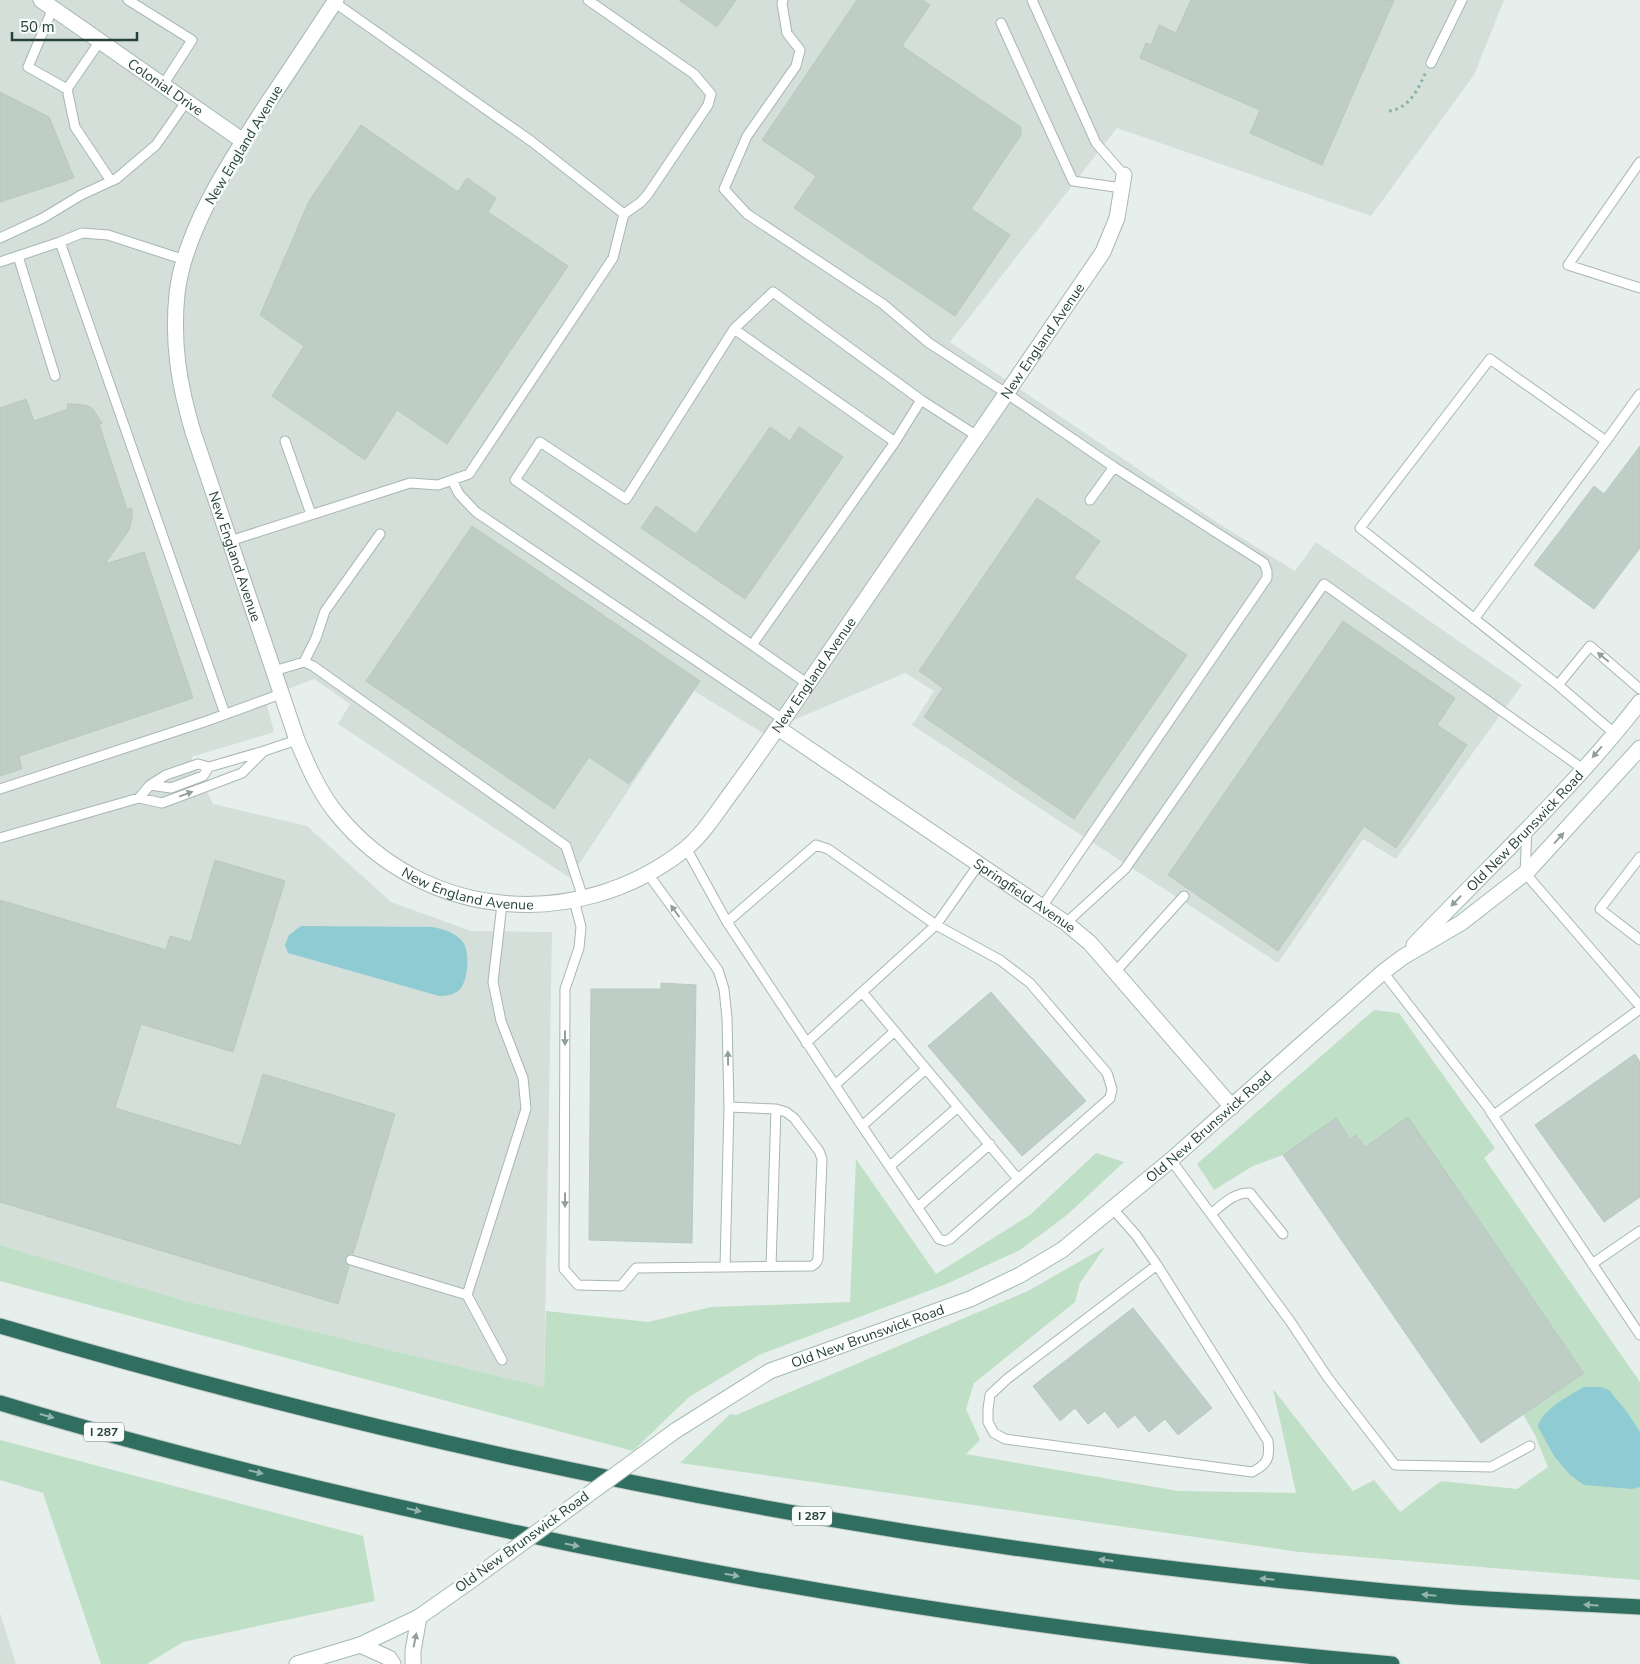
<svg xmlns="http://www.w3.org/2000/svg" width="1640" height="1664" font-family="'Nunito Sans',sans-serif">
<rect width="100%" height="100%" fill="#e6efeb"/>
<path fill="#d4dfda" d="M0 0H1504L1474 75 1371 216 1117 128 950 342 1224 527 1295 571 1316 542 1522 685 1396 859 1363 839 1278 963 912 725 934 691 905 673 763 733 694 691 570 878 338 724 350 704 314 679 265 698 274 732 191 757 213 804 307 826 391 902 471 931 552 932 544 1387 182 1300 0 1245Z
M0 1613 16 1664H0Z"/>
<path fill="#c0dfc7" d="M1374 1010 1399 1013 1495 1148 1484 1158 1640 1382V1580L1299 1552 680 1463 730 1414 736 1415 1028 1291 1105 1247 1080 1283 1075 1302 974 1383 966 1409 980 1440 966 1454 1178 1491 1296 1493 1273 1389 1353 1491 1374 1480 1400 1512 1441 1481 1517 1489 1548 1467 1535 1435 1523 1414 1584 1372 1408 1118 1365 1147 1356 1135 1350 1139 1335 1119 1283 1155 1253 1166 1214 1190 1197 1164Z
M1096 1153 1124 1162 1067 1215 1020 1250 944 1285 759 1355 689 1397 633 1451 0 1281V1245L182 1300 544 1387 546 1311 648 1322 711 1307 850 1302 856 1159 936 1274 1030 1215Z
M0 1440 363 1536 375 1601 183 1642 147 1664H101L43 1493 0 1480Z"/>
<path fill="#8fcbd3" d="M301 926 432 927C443 929 455 932 463 942 470 952 468 979 461 988 456 995 446 996 439 996L288 953 285 945 289 935Z
M1584 1387H1601L1609 1390 1627 1412 1640 1432V1487L1632 1489 1584 1485 1570 1475 1554 1456 1538 1427C1541 1410 1570 1395 1584 1387Z"/>
<path fill="#becdc6" stroke="#b8c9c1" d="M679 0H736L717 27Z
M857 0H922L930 5 902 46 1021 127V135L971 209 1010 235 955 316 794 208 816 176 762 140Z
M1191 0H1394L1322 165 1250 133 1260 110 1140 58 1146 43 1151 45 1159 25 1176 33Z
M0 92 49 117 74 178 0 202Z
M361 125 458 192 467 178 496 198 488 212 568 266 447 444 397 410 365 460 272 396 304 346 260 315 309 201Z
M26 399 34 421 68 409 67 404H76L88 406 92 408 102 423 99 424 127 509 132 508V518L129 530 105 564 144 552 193 698 19 756 22 769 0 776V408Z
M770 427 790 441 799 427 843 457 745 599 641 528 656 506 696 534Z
M1640 446V548L1594 609 1534 565 1594 486 1604 494Z
M1037 498 1100 541 1074 578 1187 655 1074 819 924 717 943 688 919 671Z
M472 526 700 681 629 784 589 757 554 809 366 681Z
M1343 621 1455 698 1437 725 1467 745 1396 848 1364 826 1278 951 1168 875Z
M215 860 285 881 233 1052 141 1024 115 1108 241 1146 263 1074 395 1114 353 1254H349L345 1258V1262L349 1266 338 1304 0 1202V900L166 950 170 936 191 942Z
M661 983 696 985 692 1243 589 1240 591 989H661Z
M991 992 1086 1101 1022 1156 928 1046Z
M1635 1054 1640 1062V1197L1604 1222 1535 1125Z
M1408 1117 1584 1373 1481 1443 1283 1155 1336 1118 1350 1139 1356 1135 1365 1147Z
M1133 1308 1212 1408 1178 1435 1165 1419 1149 1432 1135 1415 1118 1428 1105 1411 1088 1424 1075 1408 1060 1421 1033 1386Z"/>
<g fill="none" stroke-linecap="round" stroke-linejoin="round">
<defs>
<path id="service" d="M128 0 192 40 163 85
M783 0 782 4 787 33 800 50 796 66 747 136 724 189 747 214 883 304 929 343 1006 393 1114 467 1264 563 1267 571V578L1042 907
M1032 0 1096 143 1124 175
M334 2 531 141 624 214 641 202 648 194 708 105 711 94 694 74 588 0
M53 8 28 67 67 89 100 41
M1001 23 1073 181 1122 188
M1431 63 1462 0
M67 89 75 127 111 181
M1640 162 1568 265 1640 288
M0 238 43 218 81 195 116 179 156 145 186 102
M60 242 225 714
M18 256 55 376
M0 262 60 242 82 233 108 235 185 260
M734 329 773 292 921 400
M285 441 311 514
M1606 441 1640 394
M452 480 459 494 476 512 784 720
M1090 500 1114 467
M230 541 410 483 438 485 469 474 613 258 624 214
M1474 619 1606 441 1490 359 1360 528 1558 685
M752 645 895 442
M304 662 316 638 325 611 380 534
M274 671 304 662 313 666 566 846 583 898
M808 684 515 480 540 442 626 499 734 329 895 442 921 400 977 436
M1614 733 1558 685 1590 646 1640 689
M150 785 171 788 203 776 209 767
M0 789 204 722 281 694
M139 798 150 785 166 775 198 764 209 767 264 751 297 740
M1527 829 1525 873 1640 1006
M0 838 139 798 162 803 205 787 242 773 264 751
M686 848 727 922 862 1126 939 1239 945 1241 950 1239 1110 1098 1112 1089 1107 1073 1030 983 1000 960 936 925 828 849 816 845 727 922
M1640 857 1600 909 1640 940
M648 874 718 970 724 989 727 1018 729 1107 725 1267 812 1266 816 1263 818 1259 822 1159 819 1151 794 1118 786 1112 776 1109 729 1107
M574 900 581 927 579 948 565 989 564 1269 578 1285 621 1286 636 1268 725 1267
M1066 923 1125 869 1324 584 1583 769
M1116 971 1184 896
M1383 972 1494 1115 1640 1009
M862 992 1018 1179
M806 1043 936 925 979 864
M835 1085 895 1031
M1490 1111 1640 1335
M862 1126 926 1069
M1171 1160 1290 1321 1328 1378 1395 1465 1491 1467 1530 1446
M890 1166 958 1107
M918 1207 990 1144
M1113 1209 1136 1235 1157 1265 1268 1441C1270 1458 1268 1464 1252 1472L1005 1439 994 1433 988 1422V1409L990 1395 1007 1379 1157 1265
M1211 1214C1222 1205 1234 1192 1250 1193L1283 1234
M351 1260 467 1295 526 1109 523 1078 501 1021 493 982 502 904
M1592 1264 1640 1231
M771 1266 776 1109
M467 1295 502 1360"/>
<g id="minor">
<path id="s1" d="M41 0 243 141"/>
<path id="s2" d="M336 0C313 35 290 70 267 104 232 158 184 230 177 294 172 343 179 385 193 432L297 740C308 766 319 792 337 814 424 921 577 933 684 850 704 834 718 810 734 789 763 749 792 707 820 666 914 528 1009 390 1103 252L1117 218 1124 175"/>
<path id="s3" d="M778 728 1042 907 1066 923 1090 943 1232 1107"/>
<path d="M360 1645 389 1658 393 1664"/>
<path d="M413 1664V1651L419 1617"/>
</g>
<g id="secondary">
<path id="s4" d="M1414 945C1490 865 1573 789 1640 702"/>
<path id="s5" d="M675 1431 770 1371 970 1299 1020 1275 1062 1250 1171 1160 1383 972 1403 957 1461 923 1528 871 1640 748"/>
<path d="M297 1664 360 1645 419 1617 473 1579"/>
</g>
<path id="motorway" d="M0 1326C407 1446 825 1532 1247 1577 1317 1584 1386 1592 1456 1597 1517 1601 1579 1604 1640 1607
M0 1403C166 1453 335 1494 504 1530 797 1593 1093 1638 1392 1664"/>
</defs>
<use href="#service" stroke="#a8b7b2" stroke-width="11"/>
<use href="#minor" stroke="#a8b7b2" stroke-width="17"/>
<use href="#secondary" stroke="#a4bbb2" stroke-width="17"/>
<use href="#motorway" stroke="#c2cac8" stroke-width="17"/>
<path stroke="#87b2a3" stroke-width="3" stroke-dasharray="2.5 4" stroke-linecap="butt" d="M1389 111C1410 108 1418 89 1426 72"/>
<use href="#service" stroke="#fff" stroke-width="9"/>
<use href="#minor" stroke="#fff" stroke-width="15"/>
<use href="#secondary" stroke="#fff" stroke-width="15"/>
<use href="#motorway" stroke="#306e5f" stroke-width="15"/>
<defs>
<path id="secondary-bridge" d="M473 1579 675 1431"/>
</defs>
<use href="#secondary-bridge" stroke="#a4bbb2" stroke-width="17" stroke-linecap="butt"/>
<use href="#secondary-bridge" stroke="#fff" stroke-width="15"/>
</g>
<defs><path id="oneway-solid" d="M-6-.8H1V-3.2L6.5 0L1 3.2V.8H-6Z" transform="scale(1.25)"/></defs>
<g fill="#92a09c">
<use href="#oneway-solid" transform="translate(1603 657) rotate(-140)"/>
<use href="#oneway-solid" transform="translate(1597 752) rotate(131)"/>
<use href="#oneway-solid" transform="translate(186 794) rotate(-20)"/>
<use href="#oneway-solid" transform="translate(1559 838) rotate(-48)"/>
<use href="#oneway-solid" transform="translate(1456 901) rotate(134)"/>
<use href="#oneway-solid" transform="translate(675 911) rotate(-126)"/>
<use href="#oneway-solid" transform="translate(565 1038) rotate(90)"/>
<use href="#oneway-solid" transform="translate(728 1058) rotate(-91)"/>
<use href="#oneway-solid" transform="translate(565 1200) rotate(90)"/>
<use href="#oneway-solid" transform="translate(415 1640) rotate(-79)"/>
</g>
<g fill="#94b4ac">
<use href="#oneway-solid" transform="translate(47 1416) rotate(15)"/>
<use href="#oneway-solid" transform="translate(256 1472) rotate(14)"/>
<use href="#oneway-solid" transform="translate(414 1510) rotate(13)"/>
<use href="#oneway-solid" transform="translate(572 1545) rotate(11)"/>
<use href="#oneway-solid" transform="translate(1106 1560) rotate(-173)"/>
<use href="#oneway-solid" transform="translate(732 1575) rotate(10)"/>
<use href="#oneway-solid" transform="translate(1267 1579) rotate(-174)"/>
<use href="#oneway-solid" transform="translate(1429 1595) rotate(-175)"/>
<use href="#oneway-solid" transform="translate(1591 1605) rotate(-177)"/>
</g>
<g text-anchor="middle" dominant-baseline="central" stroke-width="5" stroke-linejoin="round" paint-order="stroke">
<g fill="#f7fbf9" stroke="#647973" stroke-width="1">
<rect x="84" y="1422.5" width="40" height="19" rx="4"/>
<rect x="792" y="1506.5" width="40" height="19" rx="4"/>
</g>
<g font-size="12" font-weight="bold" fill="#254139">
<text x="104" y="1432">I 287</text>
<text x="812" y="1516">I 287</text>
</g>
<g font-size="14" fill="#254139" stroke="#f7fbf9">
<text stroke="none"><textPath href="#s1" startOffset="152">Colonial Drive</textPath></text>
<text transform="translate(244 145) rotate(-59)">New England Avenue</text>
<text stroke="none"><textPath href="#s2" startOffset="1896">New England Avenue</textPath></text>
<text stroke="none"><textPath href="#s2" startOffset="608">New England Avenue</textPath></text>
<text stroke="none"><textPath href="#s2" startOffset="1491">New England Avenue</textPath></text>
<text stroke="none"><textPath href="#s4" startOffset="159">Old New Brunswick Road</textPath></text>
<text stroke="none"><textPath href="#s2" startOffset="1042">New England Avenue</textPath></text>
<text stroke="none"><textPath href="#s3" startOffset="298">Springfield Avenue</textPath></text>
<text stroke="none"><textPath href="#s5" startOffset="621">Old New Brunswick Road</textPath></text>
<text stroke="none"><textPath href="#s5" startOffset="216">Old New Brunswick Road</textPath></text>
<text transform="translate(522 1542) rotate(-36)">Old New Brunswick Road</text>
</g>
</g>
<path d="M12 32v8h125v-8" fill="none" stroke="#254139" stroke-width="2.5"/>
<text x="20" y="32" font-size="15" fill="#254139" stroke="#f7fbf9" stroke-width="4" paint-order="stroke">50 m</text>
</svg>
